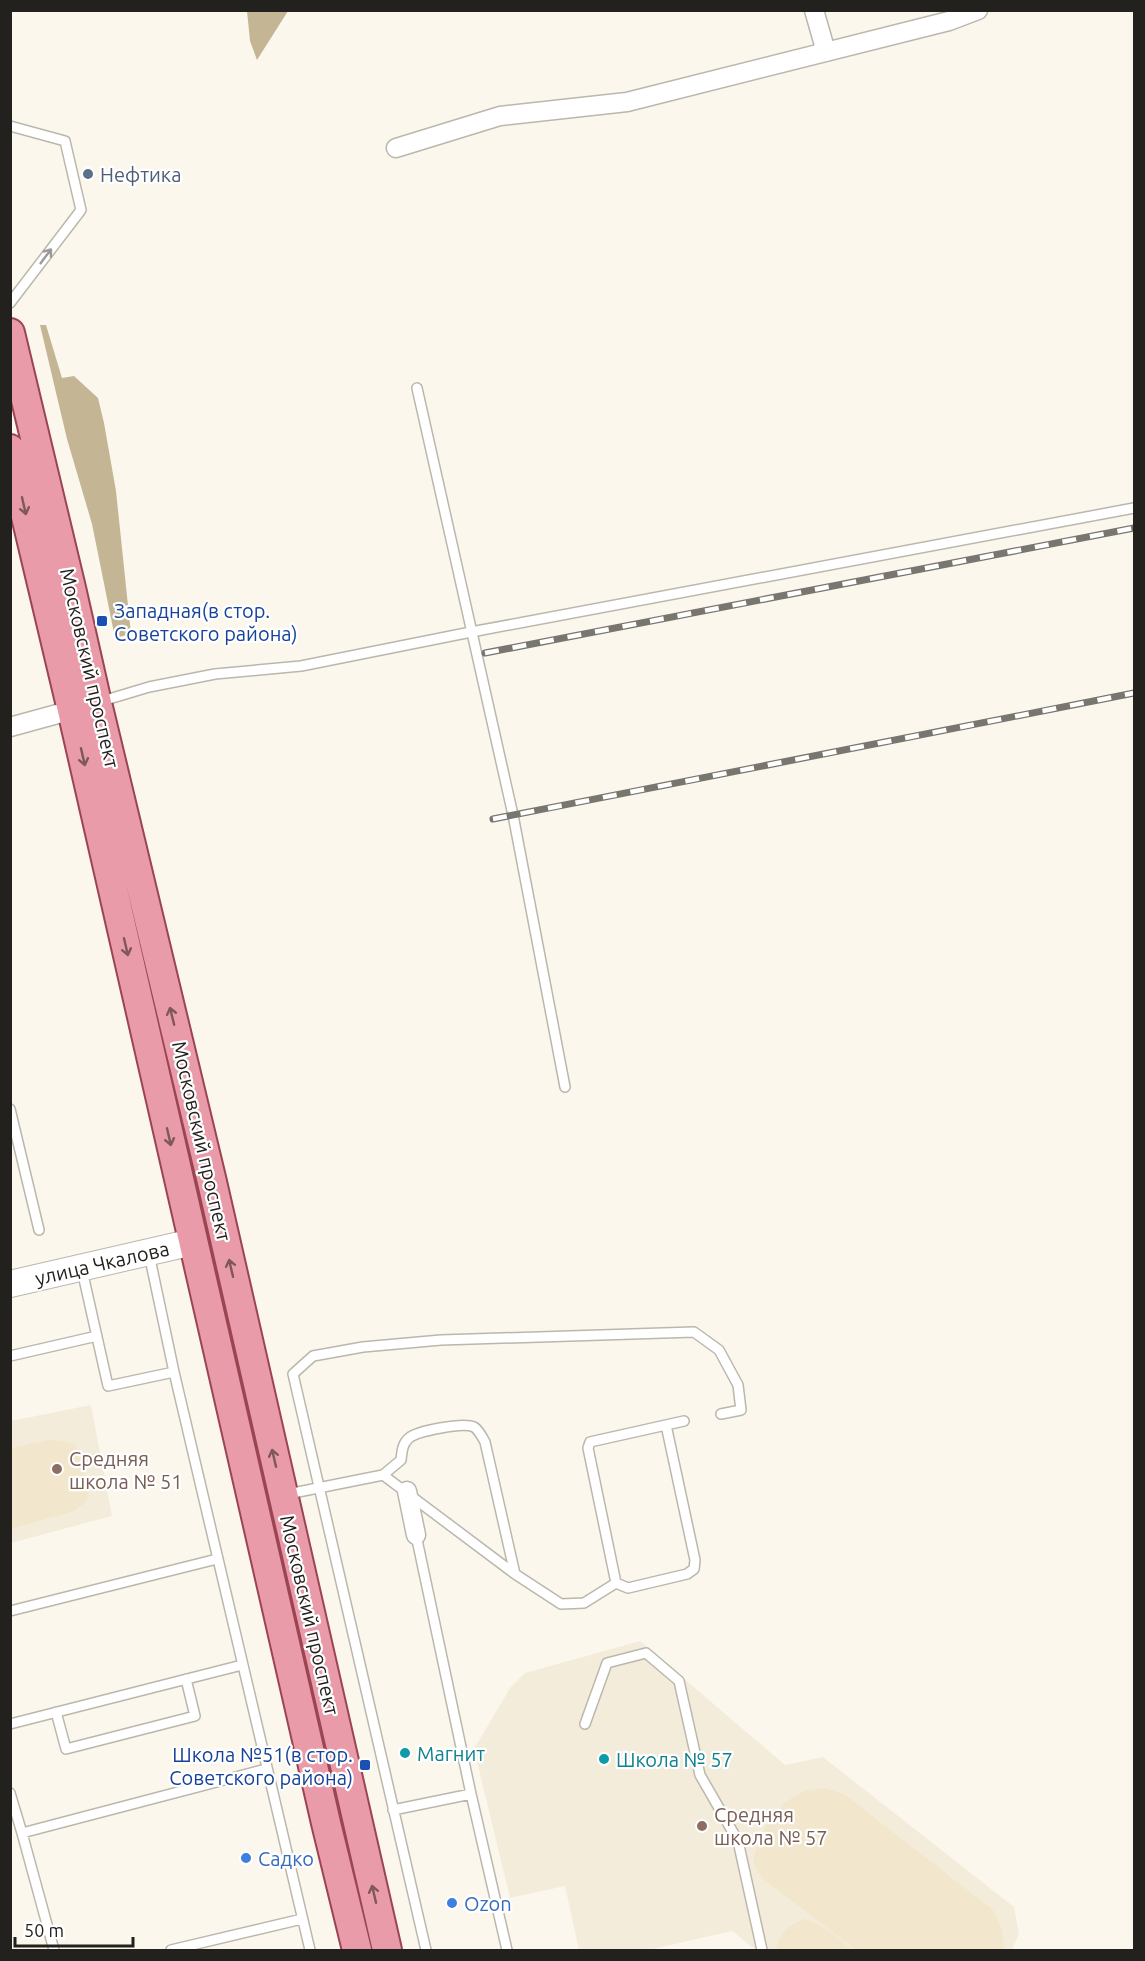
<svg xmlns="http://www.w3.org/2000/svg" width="1145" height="1961" font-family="Ubuntu,sans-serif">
<rect width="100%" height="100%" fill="#fcf7ed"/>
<path fill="#f4ecda" d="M91 1405 112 1516 11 1543V1421Z
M640 1641 785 1765 823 1757 1014 1907 1019 1934 1012 1950H756L732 1931 649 1950H579L565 1886 510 1898 474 1749 510 1688 525 1673Z"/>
<path fill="#f2e6cd" d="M49 1440 66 1442 73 1444 79 1450 89 1490 85 1503 74 1511 11 1529V1448Z
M824 1788 844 1794 993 1910 1002 1930 1004 1950H856L762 1878 753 1863C758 1833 775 1803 805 1791 811 1789 818 1789 824 1788Z
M804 1919C823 1923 838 1939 853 1950H776C778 1934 789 1925 804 1919Z"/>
<path fill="#c4b595" d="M247 11H288L257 60 250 41Z
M40 325H46L62 378 74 376 98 398 104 423 116 491 131 634 115 638 92 524 67 439Z"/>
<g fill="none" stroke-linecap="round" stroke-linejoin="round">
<defs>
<path id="lane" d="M10 126 65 141 81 210 10 303
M417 388 513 815 565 1087
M99 702 149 687 215 674 301 666 471 632 1134 508
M10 1109 39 1230
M149 1254 174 1372 310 1950
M82 1270 108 1386 174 1372
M10 1356 97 1336
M666 1425 684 1421
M383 1475 515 1574
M288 1494 383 1475 401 1460C402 1452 402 1444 409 1438 417 1431 463 1422 474 1427 479 1430 482 1437 485 1442L515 1574 561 1604 584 1603 616 1583 588 1448 590 1442 666 1425 695 1560 694 1569 687 1574 628 1588 616 1583
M416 1535 471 1794 507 1950
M10 1611 217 1559
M56 1712 66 1749 195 1716 186 1679
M10 1724 242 1665
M585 1724 607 1663 646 1653 679 1681 700 1775 738 1841 762 1950
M10 1793 22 1833 266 1769
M393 1810 471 1794
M22 1833 54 1950
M171 1950 302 1919
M426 1950 293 1374 313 1356 363 1347 441 1340 694 1332 719 1350 738 1385 741 1410 721 1414"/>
<path id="street" d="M814 10 826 52
M396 148 500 116 627 102 949 21 978 10
M10 727 72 710
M407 1491 416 1535"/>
<path id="secondary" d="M10 1284 193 1242"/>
<path id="primary" d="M10 333 71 588 97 703 212 1182 387 1950
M10 449 72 710 326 1823 357 1950"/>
</defs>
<use href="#lane" stroke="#bbb7ad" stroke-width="12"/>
<use href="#street" stroke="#bbb7ad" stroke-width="21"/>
<use href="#secondary" stroke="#bbb7ad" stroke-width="28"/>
<use href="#primary" stroke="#9b4553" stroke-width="32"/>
<use href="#lane" stroke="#fff" stroke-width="9"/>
<use href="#street" stroke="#fff" stroke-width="18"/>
<use href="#secondary" stroke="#fff" stroke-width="26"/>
<use href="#primary" stroke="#ea9ba9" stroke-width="28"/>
<defs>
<path id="rail" d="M485 653 1134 528
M493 819 1134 693"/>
</defs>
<use href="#rail" stroke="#79766f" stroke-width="7"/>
<use href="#rail" stroke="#fff" stroke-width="4.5" stroke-dasharray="14" stroke-linecap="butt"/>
</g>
<defs><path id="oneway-shaft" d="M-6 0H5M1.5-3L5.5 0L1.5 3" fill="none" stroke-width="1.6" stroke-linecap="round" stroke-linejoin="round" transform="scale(1.5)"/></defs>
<use stroke="#9c9b99" href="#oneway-shaft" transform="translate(46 256) rotate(-53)"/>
<g stroke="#7d585c">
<use href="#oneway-shaft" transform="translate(24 506) rotate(77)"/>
<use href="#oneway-shaft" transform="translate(83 757) rotate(77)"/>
<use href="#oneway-shaft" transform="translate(126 947) rotate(77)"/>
<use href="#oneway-shaft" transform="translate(172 1016) rotate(-104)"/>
<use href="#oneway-shaft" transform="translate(169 1137) rotate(77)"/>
<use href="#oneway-shaft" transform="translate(231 1268) rotate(-103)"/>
<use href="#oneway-shaft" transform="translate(274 1458) rotate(-103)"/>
<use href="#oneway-shaft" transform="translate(374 1894) rotate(-103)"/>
</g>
<circle fill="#5c6f8a" stroke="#fff" stroke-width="2" cx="88" cy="174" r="6"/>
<g fill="#1a4fb4" stroke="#fff" stroke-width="2">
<rect x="96" y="615" width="12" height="12" rx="3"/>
<rect x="359" y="1759" width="12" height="12" rx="3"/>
</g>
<g fill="#8d6e63" stroke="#fff" stroke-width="2">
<circle cx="57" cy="1469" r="6"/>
<circle cx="702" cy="1826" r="6"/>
</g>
<g fill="#0f9aa8" stroke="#fff" stroke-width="2">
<circle cx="405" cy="1753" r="6"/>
<circle cx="604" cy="1759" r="6"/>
</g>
<g fill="#3f7fe0" stroke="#fff" stroke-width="2">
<circle cx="246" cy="1858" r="6"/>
<circle cx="452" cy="1903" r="6"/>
</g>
<g text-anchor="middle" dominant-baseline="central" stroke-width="4.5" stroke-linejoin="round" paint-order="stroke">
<g font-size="20" fill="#4e5e75" stroke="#fff" text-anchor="start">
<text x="100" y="174">Нефтика</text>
</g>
<g font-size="20" fill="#164399" stroke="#fff" text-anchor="start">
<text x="114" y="610">Западная(в стор.<tspan x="114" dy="23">Советского района)</tspan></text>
<text x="353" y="1754" text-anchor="end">Школа №51(в стор.<tspan x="353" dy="23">Советского района)</tspan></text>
</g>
<g font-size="20" fill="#23211d" stroke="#fff">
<text transform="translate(90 668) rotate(77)">Московский проспект</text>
<text transform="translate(202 1141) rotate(77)">Московский проспект</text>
<text transform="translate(102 1263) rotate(-13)">улица Чкалова</text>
<text transform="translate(310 1615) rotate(77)">Московский проспект</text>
</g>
<g font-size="20" fill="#785e54" stroke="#fff" text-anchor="start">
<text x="69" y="1458">Средняя<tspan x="69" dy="23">школа № 51</tspan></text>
<text x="714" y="1814">Средняя<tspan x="714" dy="23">школа № 57</tspan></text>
</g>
<g font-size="20" fill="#0d838f" stroke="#fff" text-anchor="start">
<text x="417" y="1753">Магнит</text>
<text x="616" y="1759">Школа № 57</text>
</g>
<g font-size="20" fill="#366cbe" stroke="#fff" text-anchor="start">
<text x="258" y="1858">Садко</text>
<text x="464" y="1903">Ozon</text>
</g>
</g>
<rect width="1145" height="1961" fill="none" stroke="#23211d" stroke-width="24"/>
<path d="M15 1937v9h118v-9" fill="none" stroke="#23211d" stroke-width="3"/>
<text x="24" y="1937" font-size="18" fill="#23211d" stroke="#ffffff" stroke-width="4.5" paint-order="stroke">50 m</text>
</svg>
